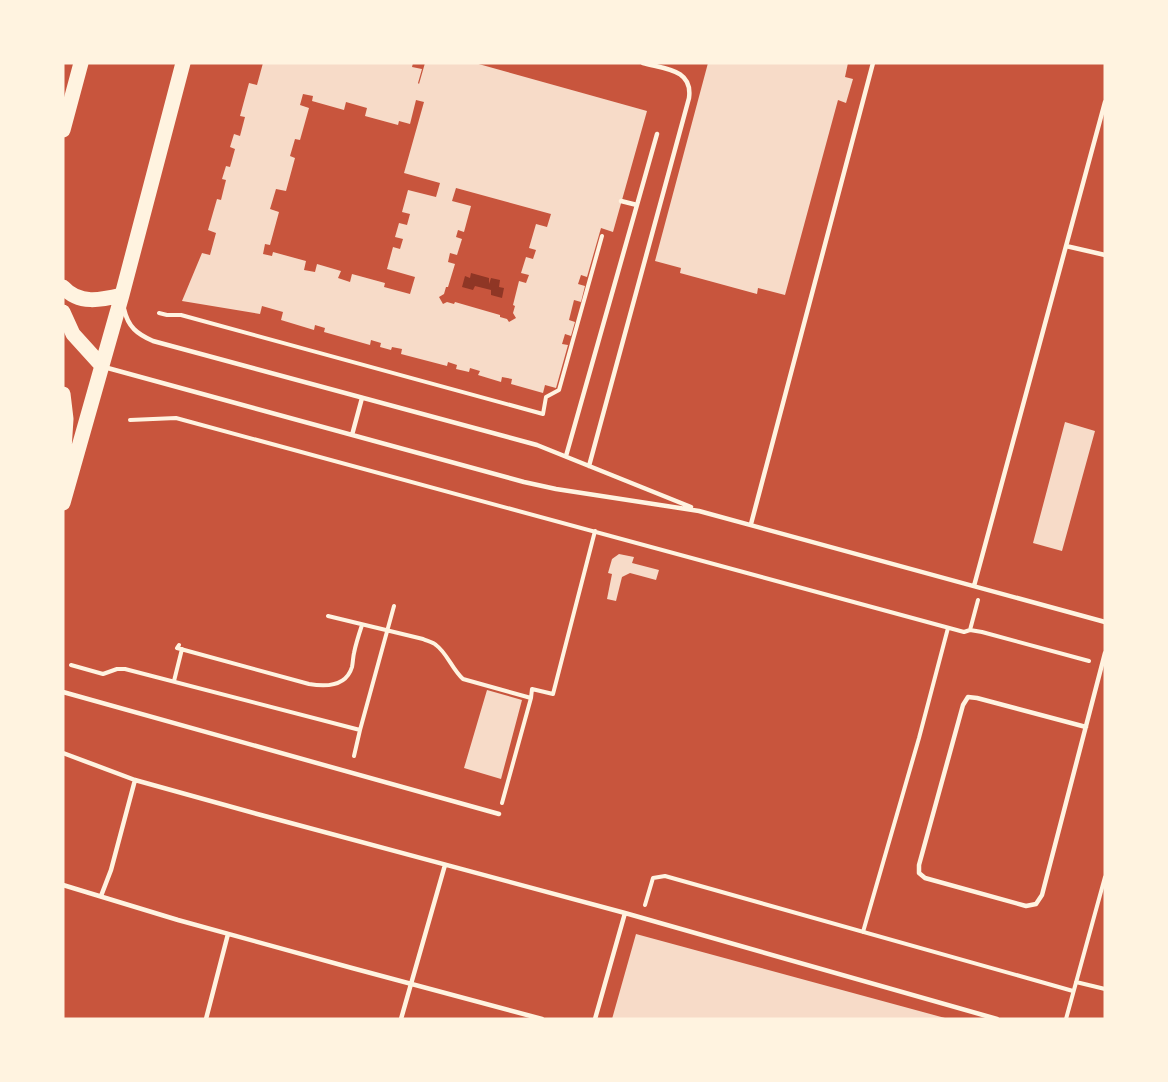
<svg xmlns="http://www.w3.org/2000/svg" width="1168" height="1082" font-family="Figtree,sans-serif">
<rect width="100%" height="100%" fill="#c8553d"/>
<path fill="#8f3625" d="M471 273 489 278V284L491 278 500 280 499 287 504 288 502 298 491 295V290L475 286 473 290 462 287 465 276 470 278Z"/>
<path fill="#f7dbc8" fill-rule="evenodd" d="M263 63H413L412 67 422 69 418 83 419 84 425 63H475L647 111 613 232 601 228 587 277 581 275 578 284 585 286 581 302 574 300 569 320 575 322 571 336 565 334 562 344 568 345 556 388 545 385 543 393 511 384 512 379 502 377 501 382 478 375 480 371 470 368 469 372 456 369 457 365 448 362 447 366 401 354 402 349 392 347 391 350 380 347 381 343 371 340 370 345 324 332 325 328 315 325 314 330 281 320 283 312 262 306 260 314 182 301 202 253 210 255 216 233 208 230 217 199 221 200 226 180 222 179 226 166 230 167 235 149 230 147 234 134 240 136 245 117 240 116 249 83 257 85ZM303 94 313 96 312 101 344 110 346 102 367 108 365 116 398 125 399 121 410 124 416 100 424 102 404 173 440 183 436 197 408 190 402 212 410 214 407 225 399 223 395 237 403 239 400 249 393 247 387 269 415 277 410 294 384 287 385 283 352 274 350 282 338 278 341 271 317 264 315 272 304 270 306 261 273 252 272 256 263 254 265 244 270 245 279 212 270 209 276 189 286 191 295 158 290 156 295 139 300 140 309 108 300 105ZM456 188 551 214 547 227 536 224 529 248 536 250 533 259 526 257 521 273 529 275 526 283 519 281 513 305 515 306 513 313 516 318 509 322 507 319 500 317V315L455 302 454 304 447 302 443 304 439 297 444 294 446 287H448L455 264 448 262 450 253 457 255 462 239 456 237 458 230 464 232 471 206 452 201Z
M708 63H848L845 77 853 79 846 103 838 100 785 295 758 288 757 294 680 273 681 268 655 261Z
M1065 422 1095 431 1062 551 1033 543Z
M619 554 634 557 632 563 659 570 656 580 630 573 622 577 616 601 607 599 612 574 608 573 612 559Z
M487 690 522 700 501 779 464 768Z
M636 934 945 1018 944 1019H612Z"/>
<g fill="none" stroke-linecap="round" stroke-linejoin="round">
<path stroke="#fff3e0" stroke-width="4" d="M159 313 167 315H181L543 414 546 397 559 390 602 236
M130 420 176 418 964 632 970 630 982 632 1089 661
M328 616 423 639C427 641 433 642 436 645 447 653 452 669 463 679L531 698 502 803
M970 630 978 600
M179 645 177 648 309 684C326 687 346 687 352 667 353 662 353 657 354 653 356 643 359 634 362 625
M71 665 103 674 117 669H125L360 730
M174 681 182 649
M531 698 532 689 553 694 595 531
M354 756 360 730 394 606
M645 905 653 878 665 876 1073 991
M863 932 919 738 948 628
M1076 982 1105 989
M1066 1019 1105 877"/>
<path stroke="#fff3e0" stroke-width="4.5" d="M637 205 657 134
M1066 246 1105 255
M124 309C128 327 137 334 153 341L537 445 691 507
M104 367 524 482 556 489 699 511 1105 622
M352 435 362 398
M566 456 637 205 621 201
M589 466 689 98C693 69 665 69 643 63
M751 524 873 63
M974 586 1105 102
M63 692 499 814
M1086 727 977 698 968 697 963 705 919 865V873L925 878 1026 906 1036 904 1042 895 1105 653
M63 753 135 780 261 815 625 913 997 1019
M63 885 178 920 352 968 542 1019
M101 896 111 870 135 780
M206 1019 228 934
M401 1019 445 865
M595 1019 625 913"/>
<path stroke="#fff3e0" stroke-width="15" d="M63 130 81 63
M63 287C79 305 101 300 122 295
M63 312 73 334 102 366
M63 394 66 419 63 465
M63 503 122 295 183 63"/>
</g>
<rect width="1168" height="1082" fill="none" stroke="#fff3e0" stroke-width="129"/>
</svg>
